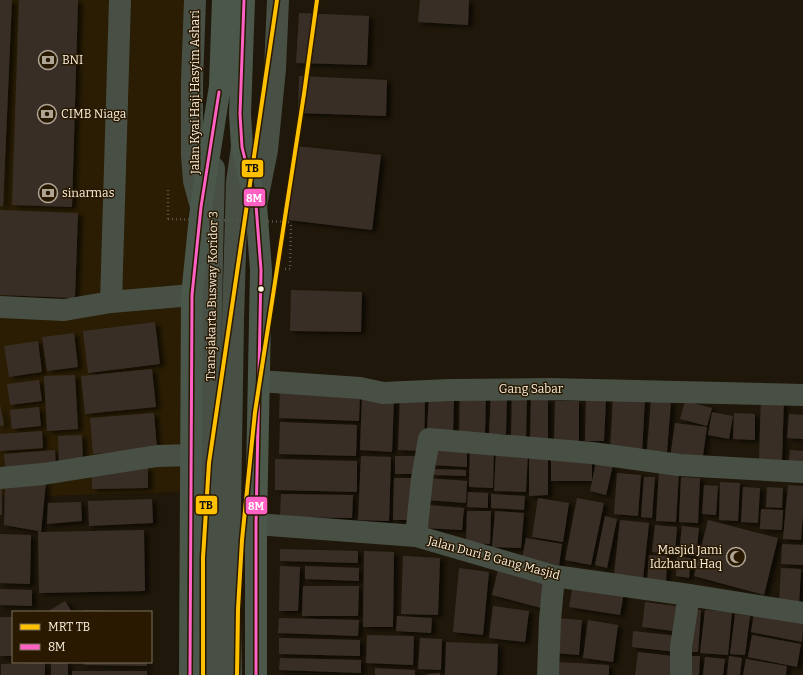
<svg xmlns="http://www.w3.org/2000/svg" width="803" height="675" font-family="Bitter,serif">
<defs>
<filter id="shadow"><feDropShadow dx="4.5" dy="2.5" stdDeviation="2" flood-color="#0009"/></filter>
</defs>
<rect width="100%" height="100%" fill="#1f1709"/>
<path fill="#2a1d03" d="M0 0H192L184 492 0 497Z"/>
<path fill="#392f26" filter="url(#shadow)" d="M0 0H12L3 206H0Z
M19 0H78L72 207 12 205Z
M420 0H469L468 25 418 22Z
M299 13 369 16 367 65 296 63Z
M299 76 387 80 386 116 298 113Z
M296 146 381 155 372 230 288 220Z
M0 210 78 213 75 298 0 295Z
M291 290 362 292 361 332 290 331Z
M155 322 160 364 88 373 83 331Z
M74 333 78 367 47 371 42 337Z
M38 341 42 372 9 377 4 346Z
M152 369 156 407 85 414 81 376Z
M75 375 78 429 47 431 44 376Z
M39 380 42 401 10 405 7 384Z
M280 388 360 392 359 421 279 418Z
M460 393H486L485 433H459Z
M491 393H507L506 434H489Z
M512 394H527L526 439H511Z
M429 395 454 396 453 432 427 431Z
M362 397 394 399 392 452 360 450Z
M613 397 645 398 642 454 610 452Z
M761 397 784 398 782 461H759Z
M400 398 425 399 424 451 398 450Z
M586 398H606L604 441H585Z
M531 399H548V444H530Z
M651 400 671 401 667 452 647 450Z
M555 401H579V446L554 445Z
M685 401 712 408 707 426 680 419Z
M0 404 4 425 0 426Z
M39 407 41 426 12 429 10 410Z
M712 412 733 416 729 439 708 435Z
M154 413 157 449 93 454 90 418Z
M734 413 755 414V440L733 439Z
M789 414 803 415V439L787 438Z
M280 422 357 425 356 456 279 454Z
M675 423 707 427 702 463 670 458Z
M42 431 43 448 0 451V434Z
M82 435 83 465H59L58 436Z
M436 443H467V467L431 465Z
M470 445 494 446 493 488 469 487Z
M55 450 56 469 6 473 4 454Z
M496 450 528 452 526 492 494 491Z
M790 450 803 451V469L788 470Z
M551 454H592V481H551Z
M361 456 391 457 389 521 358 520Z
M395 456H421V474H395Z
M529 456H548V495L529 496Z
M275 459 357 461V492L275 490Z
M596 462 613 465 606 495 590 491Z
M148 468V488L92 489V469Z
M434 469 466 470V476L434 475Z
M659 470 679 471 676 522 656 521Z
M617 473 641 475 638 516 614 514Z
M644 477H655L652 518 641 517Z
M681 477 700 478 698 523 679 522Z
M394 478H416L415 520H393Z
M427 478 467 481 466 503 426 500Z
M46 482 41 532 144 530 145 591 39 593 38 531 4 525 5 483Z
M720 482 740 483 738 521 719 520Z
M704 485 718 486 716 515 702 514Z
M788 485 803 486V514L801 540 783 539Z
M0 486H2V515H0Z
M743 487 760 488 758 523 741 522Z
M767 487 783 488 782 508 766 507Z
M468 492 488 493V508L467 507Z
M281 494 353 495 352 518 280 517Z
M491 494 525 496 524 510 491 508Z
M538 498 569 503 563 542 532 537Z
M577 498 604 503 591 565 565 560Z
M152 499 153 523 89 526 88 501Z
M81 502 82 521 47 524 48 503Z
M427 505 464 508 462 530 425 528Z
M761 509 783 510 782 530 760 529Z
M467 511H491L490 544 466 543Z
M495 511 524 513 521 548 492 547Z
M605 516 617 519 607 568 595 565Z
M620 520 649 523 643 579 614 575Z
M708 520 778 538 764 595 694 576Z
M655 525 677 527 675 554 652 552Z
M682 526 699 528 696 556 679 554Z
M0 534 31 535 30 584 0 583Z
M526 538 562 544 559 566 522 559Z
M782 544 803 545V565L781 564Z
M280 549 358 551V563L280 561Z
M364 551 394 552 393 627H363Z
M649 555 667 556 666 584 647 583Z
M403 556 440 558 438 615 401 614Z
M677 557 691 558 689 578 676 576Z
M280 566 300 567 298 611H279Z
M305 566 359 568V581L305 579Z
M459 568 489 572 483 635 453 632Z
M781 568 801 569 799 605 779 604Z
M498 570 547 583 541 608 492 595Z
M573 584 624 592 620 615 569 607Z
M303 586H359L358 616H302Z
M0 589 32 590V606L0 605Z
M65 601 72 612H47Z
M645 602 684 607 681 632 642 627Z
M493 606 529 611 525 642 489 638Z
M690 609 701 610 698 652H687Z
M84 610 122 611V612H84Z
M705 610 732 612 728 655 700 653Z
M754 613 803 622 802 642 751 632Z
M735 614 750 616 745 655 730 654Z
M397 616 432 618 431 633 396 631Z
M0 617H13V656H0Z
M279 618 359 620 358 636 278 633Z
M556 618 582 620 579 655 553 653Z
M588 620 618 625 613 662 583 658Z
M633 631 678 636 676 652 632 647Z
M367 635 414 636 413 665 366 663Z
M752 635 801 644 797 667 748 657Z
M279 638 360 640V656L279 654Z
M420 638 442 639 441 670 418 669Z
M446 642 498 644 497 675H445Z
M638 652 672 656 670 675H635Z
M683 656H700L699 675H682Z
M729 656 742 658 740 675H727Z
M705 657 725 659 723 675H703Z
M280 658 361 660V673L279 670Z
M746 659 787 666 786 675H743Z
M51 662H68V675H51Z
M84 662H147V666L84 665Z
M558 662 609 665V675H557Z
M45 663V675H1V664Z
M375 668 415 670V675H375Z
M72 671H147V675H72Z
M440 673V675H427V674Z"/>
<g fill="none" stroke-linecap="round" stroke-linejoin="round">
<path stroke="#53564c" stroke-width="2.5" stroke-dasharray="1 3" stroke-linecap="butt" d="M168 219V187
M285 269H290L291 222"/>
<path stroke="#485045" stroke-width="22" d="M195 0 192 82V155L194 181 201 207
M256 205 267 150 275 69 278 0
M111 302 120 0
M0 307 64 310 111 302 192 295
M259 381 360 388 383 393 450 390 550 389 803 395
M0 478 43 474 157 456 192 455
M256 524 416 536 554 576 689 595 803 613
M416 536 422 479 429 439 592 453 679 465 803 472
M209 675C207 506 210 337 214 168
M231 675 229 571 233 321 237 182 242 147
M548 675 550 620 554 576
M681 675V647L689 595"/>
<path stroke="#4a574a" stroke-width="22" d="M244 0 240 114 242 147 256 205 261 270 256 524V675
M190 675 192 295 201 207 220 86 223 0"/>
<path stroke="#53564c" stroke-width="2.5" stroke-dasharray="1 3" stroke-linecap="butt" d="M168 219 291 222"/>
<defs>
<path id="bus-1" d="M244 0 240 114 242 147 256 205 261 270 256 524V675
M190 675 192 295 201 207 219 92"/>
</defs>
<use href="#bus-1" stroke="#281900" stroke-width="6"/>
<use href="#bus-1" stroke="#ff61c5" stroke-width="3"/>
<defs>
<path id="metro-1" d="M203 675V558L209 463 277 0
M237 675 238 609 242 540 255 412 304 94 317 0"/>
</defs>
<use href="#metro-1" stroke="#281900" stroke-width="7"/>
<use href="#metro-1" stroke="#ffc000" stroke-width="4"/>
</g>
<defs>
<symbol id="bank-ring" viewBox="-11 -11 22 22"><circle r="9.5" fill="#281900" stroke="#afa595" stroke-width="1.5"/><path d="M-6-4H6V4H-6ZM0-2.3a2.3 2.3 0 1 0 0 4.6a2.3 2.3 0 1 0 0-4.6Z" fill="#afa595"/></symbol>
<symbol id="mosque-ring" viewBox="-11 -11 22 22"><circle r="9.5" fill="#281900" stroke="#afa595" stroke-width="1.5"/><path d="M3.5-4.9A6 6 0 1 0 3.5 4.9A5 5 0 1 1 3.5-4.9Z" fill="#afa595"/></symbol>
</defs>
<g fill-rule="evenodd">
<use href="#bank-ring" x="37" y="49" width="22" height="22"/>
<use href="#bank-ring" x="36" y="103" width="22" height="22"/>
<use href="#bank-ring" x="37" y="182" width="22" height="22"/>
<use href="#mosque-ring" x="725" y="546" width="22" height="22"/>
</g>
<circle fill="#fcf2e1" stroke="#281900" stroke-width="1.5" cx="261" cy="289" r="3.5"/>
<g text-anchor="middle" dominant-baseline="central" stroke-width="3" stroke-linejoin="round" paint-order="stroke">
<g font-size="12" fill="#fcf2e1" stroke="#281900" text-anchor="start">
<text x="62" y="60">BNI</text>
<text x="61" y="114">CIMB Niaga</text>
<text x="62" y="193">sinarmas</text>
<text x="722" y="550" text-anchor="end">Masjid Jami<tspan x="722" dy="14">Idzharul Haq</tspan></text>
</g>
<g font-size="12" fill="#fcf2e1" stroke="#281900">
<text transform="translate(195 92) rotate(-90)">Jalan Kyai Haji Hasyim Ashari</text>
<text transform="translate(212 296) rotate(-89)">Transjakarta Busway Koridor 3</text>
<text x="531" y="389">Gang Sabar</text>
<text transform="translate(494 558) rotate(15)">Jalan Duri B Gang Masjid</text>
</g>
</g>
<g stroke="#281900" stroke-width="1.5">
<rect x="241" y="159" width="23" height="19" rx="4" fill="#ffc000"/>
<rect x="243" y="188" width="23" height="19" rx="4" fill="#ff61c5"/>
<rect x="195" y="495" width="23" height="20" rx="4" fill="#ffc000"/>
<rect x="245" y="496" width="23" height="19" rx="4" fill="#ff61c5"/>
</g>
<g font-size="11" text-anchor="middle" font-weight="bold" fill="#fff">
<text x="254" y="202">8M</text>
<text x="256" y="510">8M</text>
</g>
<g font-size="11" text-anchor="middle" font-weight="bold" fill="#111">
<text x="252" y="172">TB</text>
<text x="206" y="509">TB</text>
</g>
<rect x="12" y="611" width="140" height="52" fill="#281900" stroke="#7d705a"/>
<rect x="20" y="624" width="20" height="6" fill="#ffc000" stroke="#7d705a"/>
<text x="48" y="631" font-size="12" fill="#fcf2e1">MRT TB</text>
<rect x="20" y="644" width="20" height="6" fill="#ff61c5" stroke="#7d705a"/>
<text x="48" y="651" font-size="12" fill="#fcf2e1">8M</text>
</svg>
